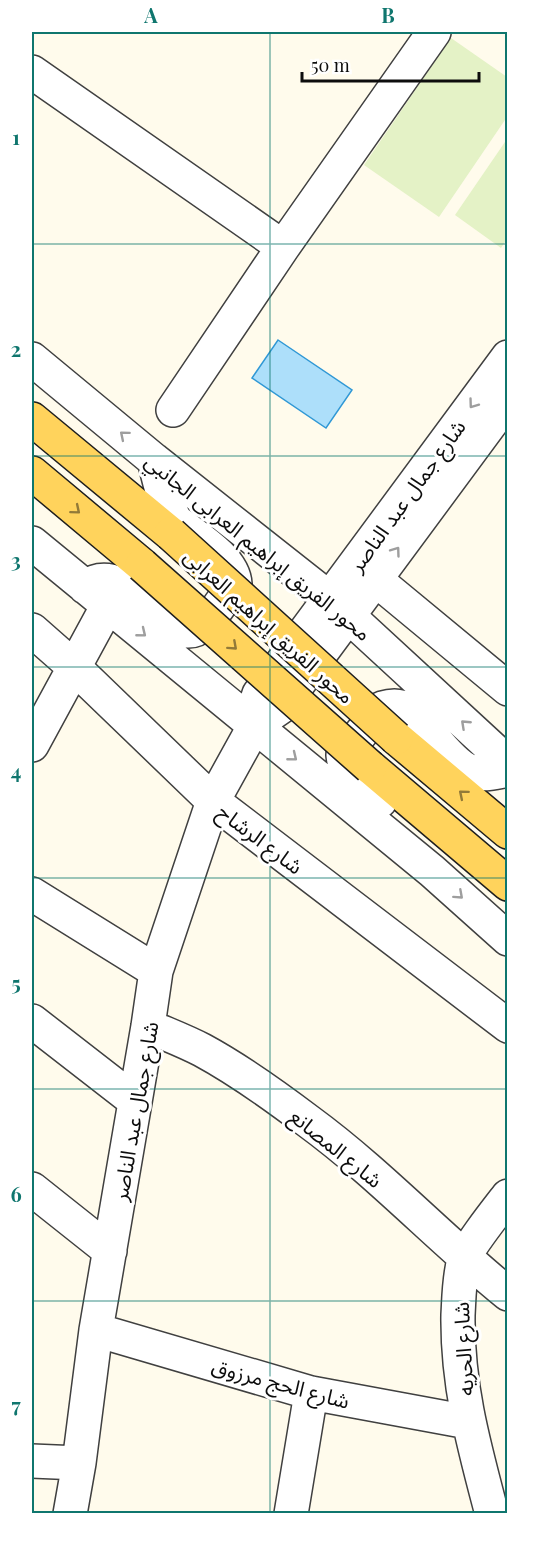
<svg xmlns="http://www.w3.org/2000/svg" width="539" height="1545" font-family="'Playfair Display','Noto Sans Arabic',serif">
<rect width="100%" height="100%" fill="#fffbec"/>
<path fill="#e4f2c6" d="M451 38 507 77V117L439 217 364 165Z
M507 139V239L501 248 455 215Z"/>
<path fill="#addffa" stroke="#3098d5" stroke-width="1.5" d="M278 340 352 390 326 428 252 378Z"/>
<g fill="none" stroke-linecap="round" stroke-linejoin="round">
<defs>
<path id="minor" d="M32 72 283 247
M32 359 154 460 330 599 508 763
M173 410 283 247 434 32
M32 543 432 871 508 939
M375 579 508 689
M85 587C132 554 167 658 204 624 216 613 225 596 235 584 234 559 196 537 177 522 163 504 160 482 154 460
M32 630 74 667 213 801 508 1026
M255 725V706L259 694 508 357
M32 745 108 605
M380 801C363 787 345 778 343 755L382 708C389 706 398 704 405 709 425 722 448 763 470 771 482 776 495 773 508 770
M32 894 156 971
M32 1021 135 1101
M148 1026C166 1034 185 1041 202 1050 239 1070 275 1096 308 1121 379 1173 440 1239 508 1294
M32 1189 110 1251
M96 1330 311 1393 468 1422
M32 1461 79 1463
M70 1514 79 1463 96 1330 148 1026 156 971 213 801 255 725 281 707 508 400
M291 1514 311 1393
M492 1514C474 1446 457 1386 458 1315 459 1298 459 1277 464 1260 467 1248 498 1209 508 1196"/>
<path id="major" d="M32 419 171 534
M32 473 142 565
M396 738 508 832
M370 767 508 884"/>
</defs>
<use href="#minor" stroke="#404040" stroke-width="36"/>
<use href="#major" stroke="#1e1e1e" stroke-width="36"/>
<use href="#minor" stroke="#fff" stroke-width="33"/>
<use href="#major" stroke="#ffd35c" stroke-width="33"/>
<defs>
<path id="major-bridge" d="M171 534 396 738
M142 565 370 767"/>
</defs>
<use href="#major-bridge" stroke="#1e1e1e" stroke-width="36" stroke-linecap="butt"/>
<use href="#major-bridge" stroke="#ffd35c" stroke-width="33"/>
</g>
<defs><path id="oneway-chevron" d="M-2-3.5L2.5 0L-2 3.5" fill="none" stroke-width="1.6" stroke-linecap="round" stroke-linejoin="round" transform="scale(1.5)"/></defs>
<g stroke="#9e9e9e">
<use href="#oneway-chevron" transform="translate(473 404) rotate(126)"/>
<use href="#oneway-chevron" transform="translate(124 435) rotate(-140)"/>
<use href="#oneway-chevron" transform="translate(396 551) rotate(-54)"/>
<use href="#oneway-chevron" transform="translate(142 633) rotate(39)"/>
<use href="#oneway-chevron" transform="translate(465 724) rotate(-137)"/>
<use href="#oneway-chevron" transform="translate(293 757) rotate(39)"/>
<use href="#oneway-chevron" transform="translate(459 895) rotate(42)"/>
</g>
<g stroke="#927a38">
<use href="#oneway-chevron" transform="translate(76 510) rotate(40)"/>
<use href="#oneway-chevron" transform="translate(233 646) rotate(42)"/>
<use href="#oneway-chevron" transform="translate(463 794) rotate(-140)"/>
</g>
<path fill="none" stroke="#0f766e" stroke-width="1.5" stroke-opacity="0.55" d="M270 32V1514M32 244H508M32 456H508M32 667H508M32 878H508M32 1089H508M32 1301H508"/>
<g text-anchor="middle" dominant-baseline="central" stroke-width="6" stroke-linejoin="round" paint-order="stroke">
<g font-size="21" fill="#0d0d0d" stroke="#fff">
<text transform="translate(406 495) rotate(-54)">شارع جمال عبد الناصر</text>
<text transform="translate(259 546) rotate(39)">محور الفريق إبراهيم العرابى الجانبي</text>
<text transform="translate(270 625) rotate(42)">محور الفريق إبراهيم العرابى</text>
<text transform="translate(261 838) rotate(37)">شارع الرشاح</text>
<text transform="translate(134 1111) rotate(-80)">شارع جمال عبد الناصر</text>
<text transform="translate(337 1147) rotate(39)">شارع المصانع</text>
<text transform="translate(462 1349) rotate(-93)">شارع الحريه</text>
<text transform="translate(281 1382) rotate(15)">شارع الحج مرزوق</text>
</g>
</g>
<rect width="539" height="1545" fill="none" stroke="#ffffff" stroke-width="66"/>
<path d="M302 72v9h177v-9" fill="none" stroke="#0d0d0d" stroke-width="3"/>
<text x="311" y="72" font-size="18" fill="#0d0d0d" stroke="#ffffff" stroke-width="4.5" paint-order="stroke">50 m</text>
<rect x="33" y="33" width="473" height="1479" fill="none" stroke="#0f766e" stroke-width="2"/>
<g font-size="20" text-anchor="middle" font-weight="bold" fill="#0f766e">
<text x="151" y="23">A</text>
<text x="388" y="23">B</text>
<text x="16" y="145">1</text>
<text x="16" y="357">2</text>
<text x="16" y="568">3</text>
<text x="16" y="779">4</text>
<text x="16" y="991">5</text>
<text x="16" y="1202">6</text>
<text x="16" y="1413">7</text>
</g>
</svg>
